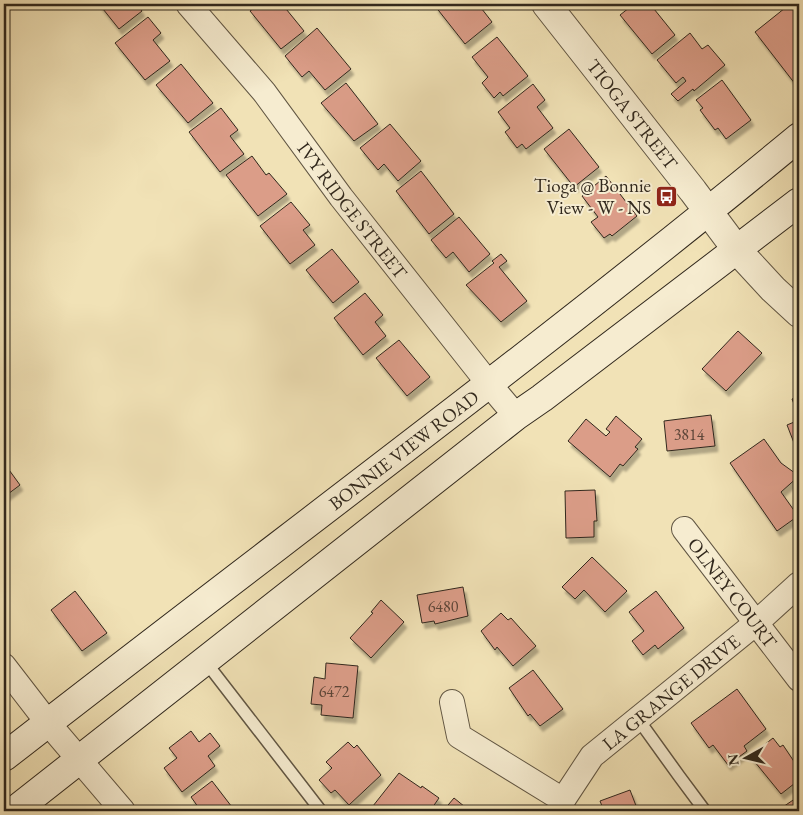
<svg xmlns="http://www.w3.org/2000/svg" width="803" height="815" font-family="'EB Garamond',serif">
<defs>
<filter id="shadow"><feDropShadow dx="3" dy="5.5" stdDeviation="1" flood-color="#0004"/></filter>
</defs>
<rect width="100%" height="100%" fill="#f1e2b6"/>
<filter id="stains"><feTurbulence type="fractalNoise" baseFrequency=".004" numOctaves="4"/><feColorMatrix values="0 0 0 0 .2 0 0 0 0 .09 0 0 0 0 .02 0 0 0 .5 -.17"/></filter>
<radialGradient id="worn" r=".72"><stop offset=".6" stop-color="#630" stop-opacity="0"/><stop offset="1" stop-color="#630" stop-opacity=".3"/></radialGradient>
<path fill="#db9d88" stroke="#31281d" filter="url(#shadow)" d="M99 4H137L142 11 119 29Z
M260 4H282L304 31 281 49 250 11Z
M438 4H478L492 22 465 44 435 6Z
M634 4H650L675 35 652 54 620 15Z
M790 4H799V89L755 32Z
M148 17 161 33 153 40 170 61 145 80 115 43Z
M317 28 351 69 325 90 309 71 302 77 285 56Z
M690 33 702 49 708 45 725 65 694 91 693 89 678 101 671 94 686 81 683 77 676 83 657 60Z
M497 37 528 76 503 96 500 92 494 98 482 83 488 77 472 57Z
M181 64 213 103 188 123 156 85Z
M722 80 751 120 726 139 718 128 715 130 700 110 703 108 696 100Z
M346 83 378 124 354 141 321 103Z
M533 84 545 100 537 107 553 128 526 149 522 144 517 148 505 132 510 128 498 112Z
M221 108 238 130 230 136 244 154 220 172 189 132Z
M390 124 421 161 398 181 384 164 378 170 360 148Z
M569 129 599 167 574 187 544 149Z
M252 156 266 175 269 173 287 194 258 216 226 175Z
M421 171 454 214 429 234 396 191Z
M606 176 637 216 612 236 610 234 604 238 591 222 598 217 582 196Z
M291 202 310 225 303 230 315 245 290 264 260 226Z
M459 217 490 254 469 272 453 252 446 258 431 240Z
M332 249 359 282 333 303 306 270Z
M501 254 507 261 499 267 527 301 501 322 466 285 494 263 492 261Z
M365 293 383 315 375 322 386 336 363 355 334 318Z
M738 331 762 353 726 391 702 369Z
M399 340 430 377 407 396 376 358Z
M799 396V417L792 399Z
M711 415 715 446 667 451 664 421Z
M616 416 642 439 635 447 638 449 623 466 620 464 610 477 568 441 586 419 606 436 610 432 606 429Z
M799 420V447L796 448 787 425Z
M764 439 781 463 799 476 781 492 798 516 777 531 730 463Z
M4 463 20 485 4 497Z
M595 490 597 521H594V537L566 538 565 491Z
M592 557 627 591 605 612 584 590 575 599 562 587Z
M463 587 468 616 435 624 434 621 422 623 417 595Z
M75 591 107 633 82 651 51 610Z
M656 591 684 628 658 649 655 645 643 655 632 641 644 631 629 612Z
M381 600 404 622 371 658 350 638 373 613 371 612Z
M501 613 508 620 511 618 536 646 513 666 497 647 495 650 481 631Z
M326 663 358 666 353 718 321 715 322 705 311 704 314 677 325 679Z
M533 670 563 709 540 726 530 714 528 716 509 688Z
M737 689 766 729 744 746 747 751 728 765 713 745 709 748 691 723Z
M191 731 199 742 210 733 220 746 208 756 215 766 182 792 164 768 177 758 169 748Z
M773 738 780 747 783 745 799 769V780L781 794 750 756Z
M348 742 354 748 357 745 381 775 349 805 335 790 331 793 319 780 332 768 326 762Z
M399 773 421 788 422 786 439 798 430 811H369Z
M212 781 235 811H201L191 797Z
M630 790 638 811H604L600 801Z
M799 796V811H777Z
M454 798 470 811H443Z"/>
<g fill="none" stroke-linecap="round" stroke-linejoin="round">
<defs>
<path id="service" d="M205 661 321 811
M638 719 679 776 705 811"/>
<g id="minor">
<path id="s1" d="M188 4 264 92 341 197 489 384 516 416"/>
<path id="s2" d="M684 529 799 679"/>
<path d="M4 666 48 723 123 811"/>
<path d="M452 702 459 736 563 800"/>
<path id="s3" d="M559 811 563 800 592 756 756 623 799 584"/>
</g>
<g id="tertiary">
<path id="s4" d="M546 4 693 191 737 250 773 289 799 313"/>
</g>
<g id="secondary">
<path id="s5" d="M4 757C269 550 540 351 799 137"/>
<path d="M14 811 516 416 542 398 799 202"/>
</g>
</defs>
<use href="#service" stroke="#615643" stroke-width="14"/>
<use href="#minor" stroke="#615643" stroke-width="26"/>
<use href="#tertiary" stroke="#615643" stroke-width="30"/>
<use href="#secondary" stroke="#31281d" stroke-width="30"/>
<use href="#service" stroke="#f6ecd0" stroke-width="11"/>
<use href="#minor" stroke="#f6ecd0" stroke-width="24"/>
<use href="#tertiary" stroke="#f6ecd0" stroke-width="28"/>
<use href="#secondary" stroke="#f6ecd0" stroke-width="28"/>
</g>
<defs>
<symbol id="bus-square" viewBox="-11 -11 22 22"><rect x="-9" y="-9" width="18" height="18" rx="4" fill="#8f2418" stroke="#f6ecd0"/><path d="M-5-6H5V4H4V6H2V4H-2V6H-4V4H-5ZM-3.5-4V0h7V-4ZM-3.5 1.2v1.5H-2V1.2ZM2 1.2v1.5H3.5V1.2Z" fill="#fff"/></symbol>
</defs>
<g fill-rule="evenodd">
<use href="#bus-square" x="654" y="184" width="25" height="25"/>
</g>
<g text-anchor="middle" dominant-baseline="central" stroke-width="4" stroke-linejoin="round" paint-order="stroke">
<g font-size="16" fill="#5c4538">
<text x="689" y="434">3814</text>
<text x="443" y="606">6480</text>
<text x="334" y="691">6472</text>
</g>
<g font-size="19" fill="#31281d" stroke="#f6ecd0">
<text stroke="none"><textPath href="#s4" startOffset="140">TIOGA STREET</textPath></text>
<text stroke="none"><textPath href="#s1" startOffset="264">IVY RIDGE STREET</textPath></text>
<text stroke="none"><textPath href="#s5" startOffset="504">BONNIE VIEW ROAD</textPath></text>
<text stroke="none"><textPath href="#s2" startOffset="80">OLNEY COURT</textPath></text>
<text stroke="none"><textPath href="#s3" startOffset="166">LA GRANGE DRIVE</textPath></text>
</g>
<g font-size="19" fill="#31281d" stroke="#f6ecd0" text-anchor="end">
<text x="651" y="185">Tioga @ Bonnie<tspan x="651" dy="22">View - W - NS</tspan></text>
</g>
</g>
<rect width="803" height="815" fill="none" stroke="#f1e2b6" stroke-width="20"/>
<rect x="5" y="5" width="793" height="805" fill="none" stroke="#31281d" stroke-width="2.5"/>
<rect x="10" y="10" width="783" height="795" fill="none" stroke="#31281d"/>
<g transform="translate(746 758) rotate(262)" stroke="#f6ecd0" stroke-width="4" paint-order="stroke">
<path d="M0-4L9 19L0 12L-9 19Z" fill="#31281d"/>
<text y="-8" font-size="14" font-weight="bold" text-anchor="middle" fill="#31281d">N</text>
</g>
<rect width="100%" height="100%" filter="url(#stains)"/>
<rect width="100%" height="100%" fill="url(#worn)"/>
</svg>
